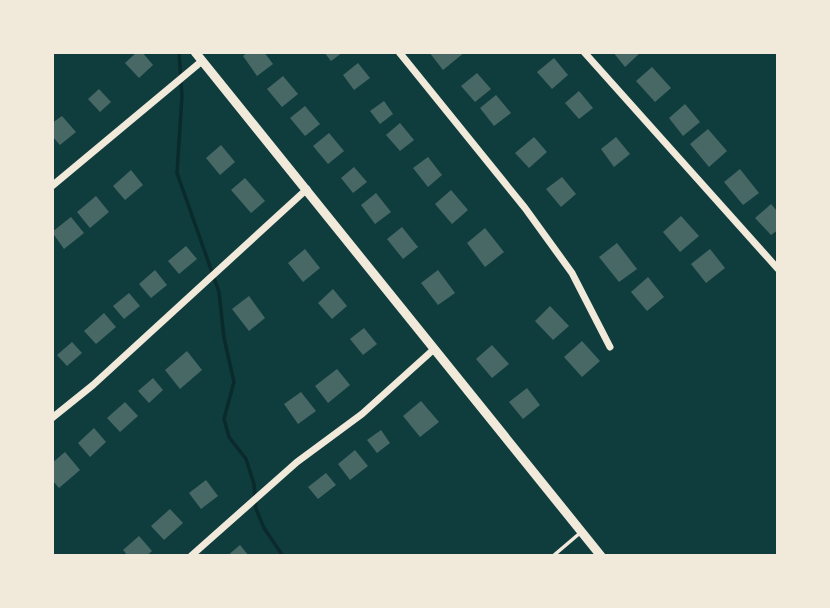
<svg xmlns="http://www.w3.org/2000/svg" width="830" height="608" font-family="'Exo 2',sans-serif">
<rect width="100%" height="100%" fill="#0f3d3e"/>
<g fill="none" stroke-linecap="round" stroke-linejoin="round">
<path stroke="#0a2a2b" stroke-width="3.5" d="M179 52 182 96 177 173 219 292 224 338 234 382 224 419 229 437 246 459 254 484 256 509 264 528 283 556"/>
</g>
<path fill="#486865" d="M137 52H142L153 65 139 78 125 63Z
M248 52H264L273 64 257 76 243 56Z
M324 52H343L331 61Z
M429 52H465L443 70Z
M613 52H641L625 67Z
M554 58 568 75 552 89 537 72Z
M358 63 370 78 354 90 343 75Z
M652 67 671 88 655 102 636 81Z
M477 73 491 89 475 102 461 86Z
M283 76 298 94 282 107 267 89Z
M99 89 111 102 100 112 88 99Z
M579 91 593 108 579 119 565 103Z
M496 95 511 113 494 126 480 108Z
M384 101 393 114 380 124 370 111Z
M685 104 700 122 683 136 669 118Z
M305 106 320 124 305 136 290 118Z
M62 116 76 132 60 145 52 136V123Z
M400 123 414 140 400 151 386 135Z
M708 129 727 151 709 167 690 144Z
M329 133 344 151 328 164 313 146Z
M534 137 547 152 529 168 515 153Z
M616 137 630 154 614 167 601 149Z
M221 145 235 162 220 175 206 158Z
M428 157 442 175 428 187 413 168Z
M354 167 367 182 353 193 341 178Z
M740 169 759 193 743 205 724 182Z
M131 170 143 185 125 200 113 186Z
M562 177 576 194 561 207 546 189Z
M245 178 265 201 251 213 231 190Z
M451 190 468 210 452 224 435 204Z
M376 193 391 212 375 224 361 205Z
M96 196 109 212 90 228 77 212Z
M771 204 778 212V230L771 235 755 218Z
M681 216 699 236 680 252 663 232Z
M71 217 84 233 64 249 52 232Z
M402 227 418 247 403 259 387 239Z
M485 228 504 252 485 267 467 243Z
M617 243 637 269 619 282 599 257Z
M186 246 197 259 179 274 168 261Z
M305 249 320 268 303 282 288 263Z
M710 249 725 268 706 283 691 264Z
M155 270 167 285 151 298 139 284Z
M438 270 455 293 438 305 421 283Z
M648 277 664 297 647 311 631 292Z
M333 289 347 306 332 319 318 303Z
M129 293 140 306 124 319 113 306Z
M249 296 265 318 249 331 232 309Z
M550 306 569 326 553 340 535 321Z
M104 313 116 327 96 344 84 331Z
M364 328 377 344 363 355 350 339Z
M582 341 600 361 582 377 564 357Z
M72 342 82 353 67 366 57 355Z
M492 345 509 364 492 378 476 359Z
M187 351 202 370 180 389 165 370Z
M337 369 350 385 328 403 315 386Z
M153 378 163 390 149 403 138 391Z
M527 388 540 405 523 419 509 402Z
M301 392 316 411 298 424 284 404Z
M421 401 439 422 420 437 403 416Z
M125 402 138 416 120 432 107 418Z
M94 428 106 442 90 457 78 443Z
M381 430 390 443 377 453 367 440Z
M355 450 368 466 350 480 338 464Z
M65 452 80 470 59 488 52 480V463Z
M326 473 336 485 318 499 308 487Z
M206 480 218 496 201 509 189 493Z
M170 509 183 523 164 540 151 526Z
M139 536 152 551 146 556H128L123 550Z
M240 545 249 556H227Z"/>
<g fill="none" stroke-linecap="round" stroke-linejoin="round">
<path stroke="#f1e9da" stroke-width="3.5" d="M553 556 580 533"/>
<path stroke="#f1e9da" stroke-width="7" d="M399 52 525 208 572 273 610 347
M584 52 778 269
M52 186 202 61
M52 418 93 385 307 189
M191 556 297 462 362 414 433 350"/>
<path stroke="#f1e9da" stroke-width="9" d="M195 52 601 556"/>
</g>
<rect width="830" height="608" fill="none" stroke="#f1e9da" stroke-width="108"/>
</svg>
